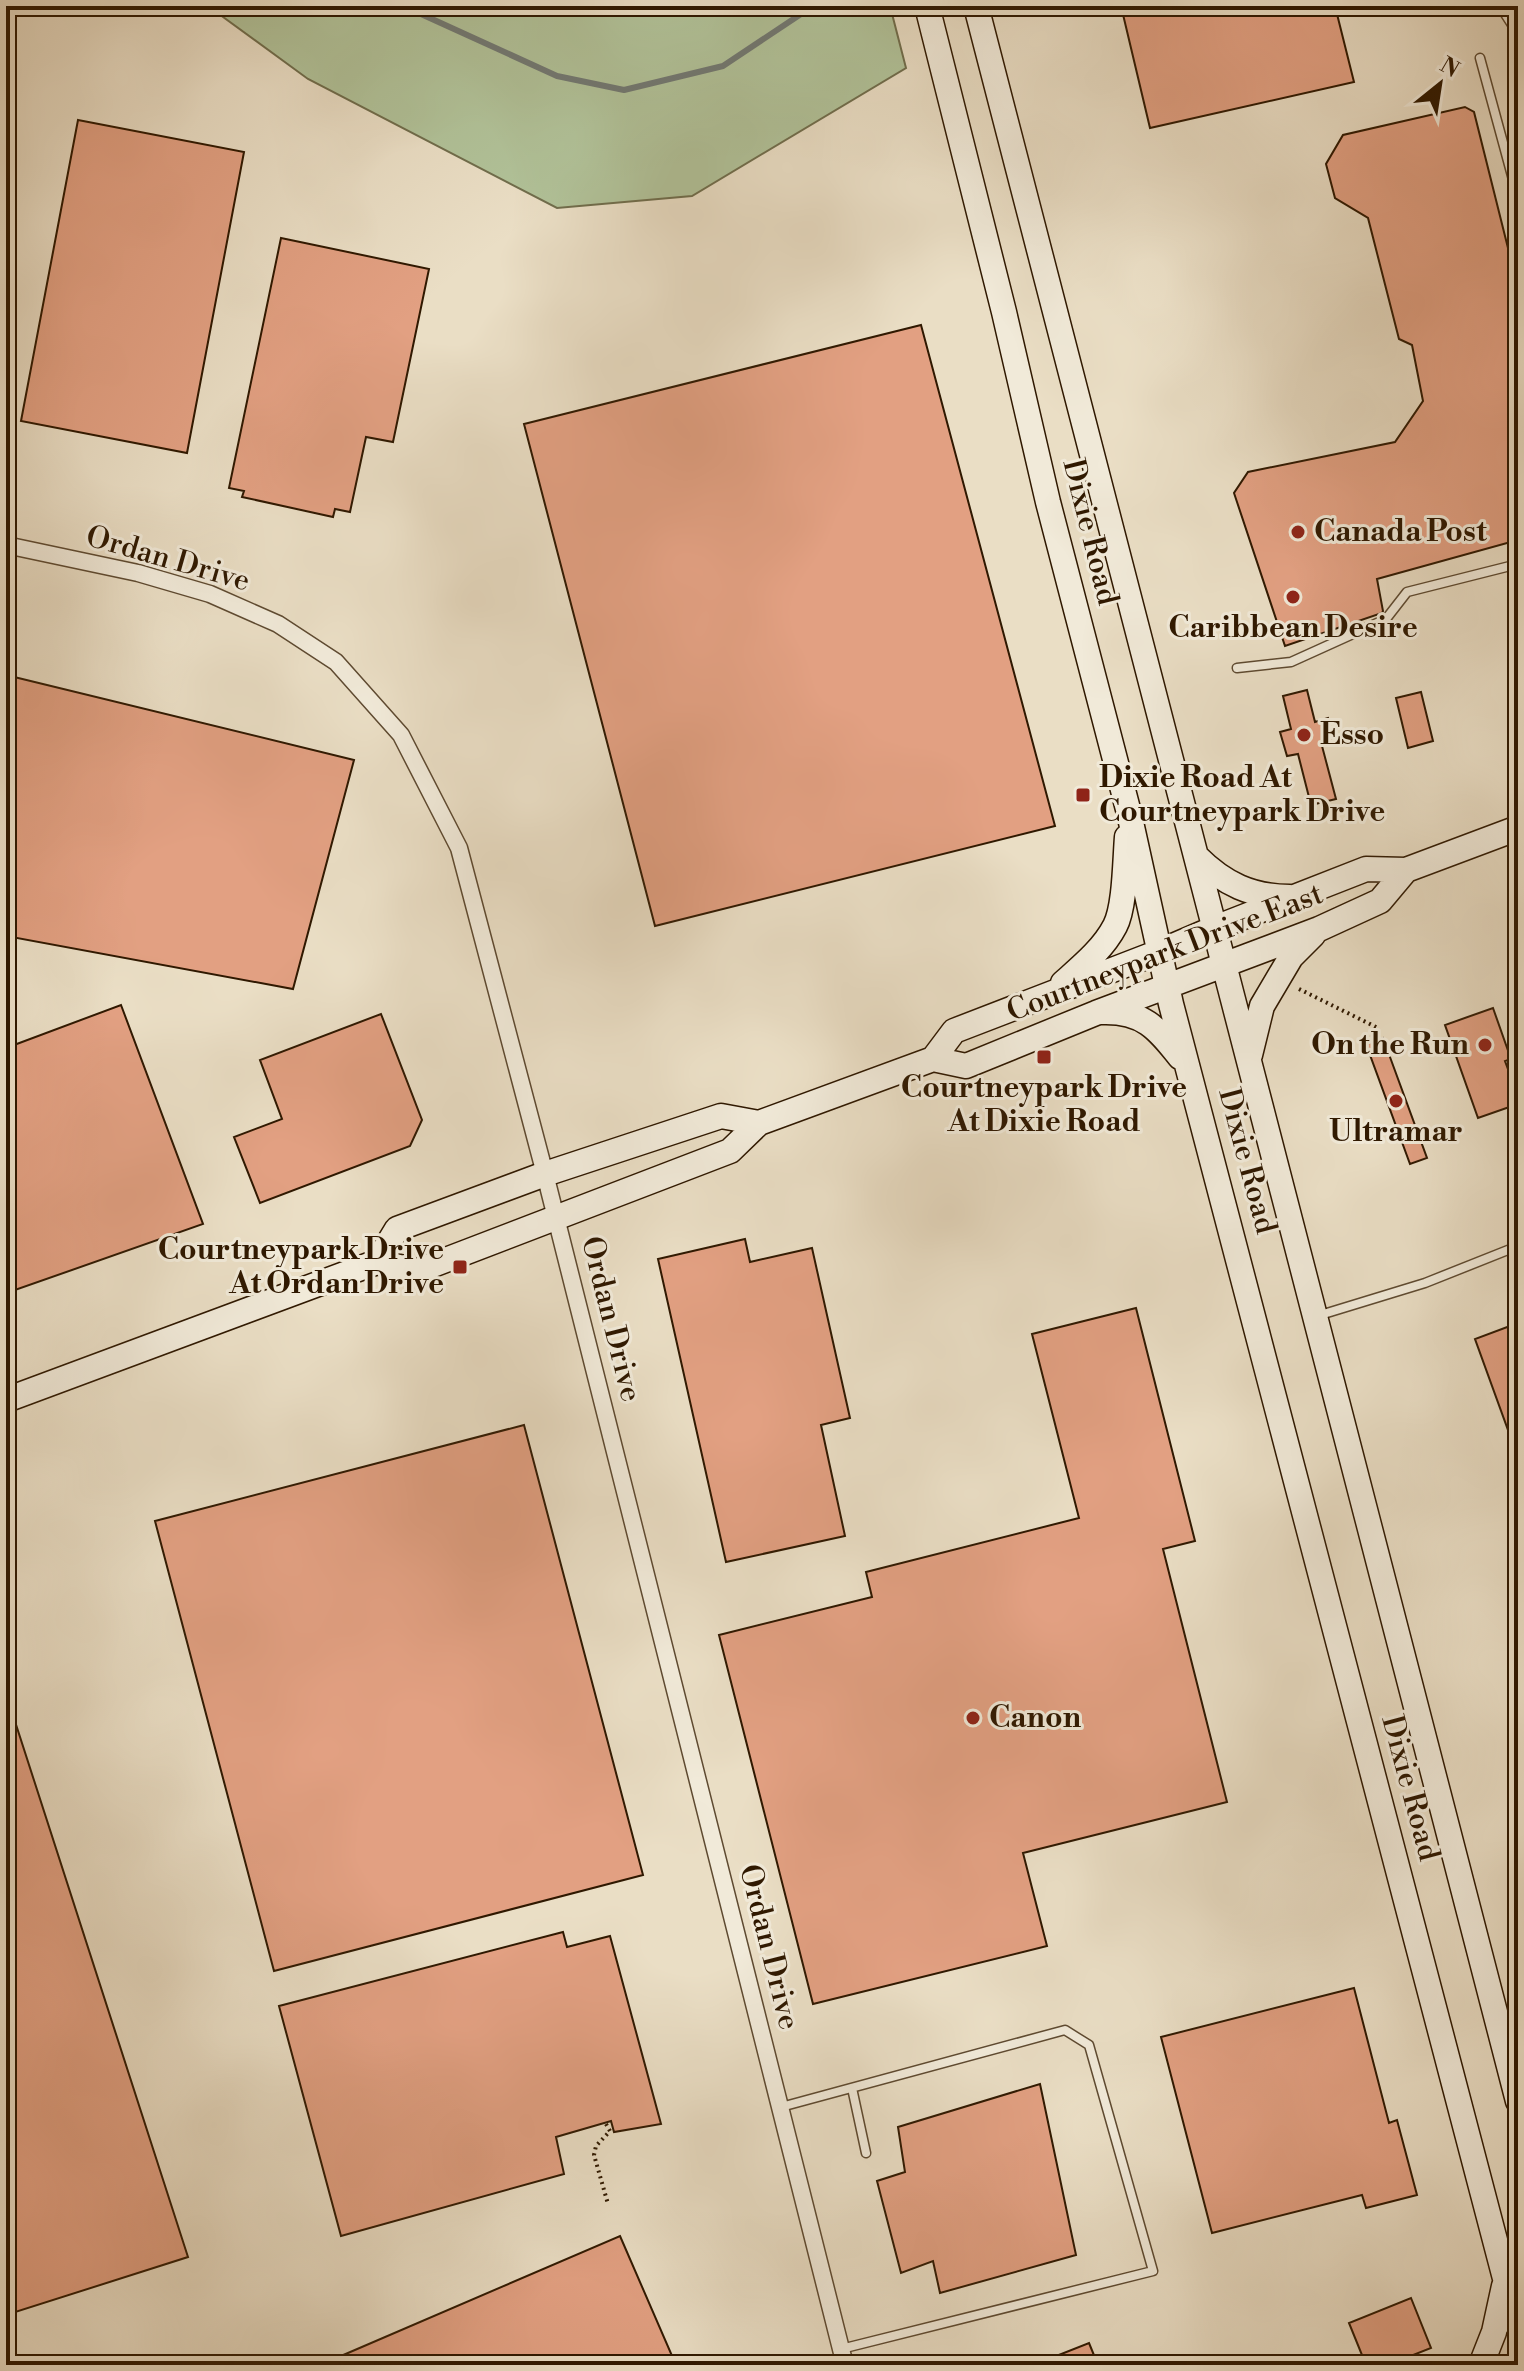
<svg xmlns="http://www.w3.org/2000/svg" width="1524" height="2371" font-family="'Libre Bodoni',serif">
<rect width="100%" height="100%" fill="#eadec5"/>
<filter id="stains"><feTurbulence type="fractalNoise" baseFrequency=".0025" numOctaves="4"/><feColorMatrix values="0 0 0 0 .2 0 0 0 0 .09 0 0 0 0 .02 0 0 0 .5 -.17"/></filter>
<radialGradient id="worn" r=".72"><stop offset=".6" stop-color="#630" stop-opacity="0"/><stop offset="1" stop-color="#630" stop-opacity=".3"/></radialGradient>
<path fill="#b1c299" stroke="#706d4c" stroke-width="2" d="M208 6H890L906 68 692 196 557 208 308 79Z"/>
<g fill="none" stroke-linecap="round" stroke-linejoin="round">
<path stroke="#727973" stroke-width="6" d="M409 6 421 14 557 76 624 90 723 66 813 6"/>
</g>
<path fill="#e2a082" stroke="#2f1800" stroke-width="2" d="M1121 6H1335L1354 82 1150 128Z
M1465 107 1474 112 1518 288V540L1377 579 1383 611 1382 613 1285 646 1234 493 1248 472 1395 442 1423 401 1412 345 1399 339 1368 218 1335 198 1326 164 1343 135Z
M78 120 244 152 187 453 21 421Z
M281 238 429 269 393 442 366 437 350 512 335 509 333 517 242 497 244 491 229 488Z
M921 325 1055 826 655 926 524 424Z
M6 675 354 760 293 989 6 936Z
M1307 690 1315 722 1328 718 1334 742 1322 746 1336 799 1311 805 1298 754 1287 756 1280 732 1291 729 1283 696Z
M1421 692 1433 741 1408 748 1396 698Z
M121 1005 203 1224 15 1290 6 1264V1048Z
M1493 1008 1511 1059 1505 1061 1518 1096V1104L1478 1118 1445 1025Z
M381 1014 422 1120 410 1146 260 1203 234 1137 282 1119 260 1060Z
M1383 1038 1427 1158 1410 1164 1366 1044Z
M745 1239 750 1262 812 1248 850 1418 821 1425 845 1536 726 1562 658 1259Z
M1136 1308 1195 1541 1163 1549 1227 1802 1023 1853 1047 1946 813 2004 719 1635 872 1597 866 1572 1079 1518 1032 1334Z
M1518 1323V1451L1516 1452 1475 1339Z
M524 1425 643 1875 274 1971 155 1521Z
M6 1706H10L188 2257 6 2315Z
M563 1932 567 1947 610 1936 661 2124 614 2132 611 2121 556 2137 564 2174 341 2236 279 2006Z
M1354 1988 1389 2123 1397 2120 1417 2195 1366 2208 1362 2195 1212 2233 1161 2037Z
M1040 2084 1076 2255 940 2293 933 2261 901 2273 877 2181 905 2172 898 2127Z
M620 2236 676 2365H320Z
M1411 2298 1431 2348 1388 2365H1366L1349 2323Z
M1089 2343 1098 2365H1036V2364Z"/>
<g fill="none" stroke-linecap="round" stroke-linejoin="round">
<defs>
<path id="lane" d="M1500 6 1518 34
M1480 58 1518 198
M1237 668 1291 662 1386 619 1407 592 1518 564
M1317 1316 1425 1283 1518 1246
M852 2088 866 2153
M781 2107 1065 2030 1089 2045 1153 2271 841 2349"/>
<path id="street" d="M6 545 138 573 210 594 278 624 336 662 401 735 459 848 545 1174 845 2365"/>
<path id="secondary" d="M927 6 1004 312 1048 502 1129 813 1171 1004 1518 2328
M976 6 1518 2101
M1197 857C1224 884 1252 897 1290 897
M1063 983C1082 966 1103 949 1115 926 1125 907 1125 861 1127 837
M1103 1012C1143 1011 1157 1028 1180 1057
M1250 1055 1262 1006 1291 957 1313 935
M933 1059 954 1031 1159 952 1215 928 1366 869 1406 870 1518 828
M377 1262 397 1229 545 1174 721 1116 759 1123
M6 1400 377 1262 417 1271 730 1151 759 1123 933 1059 966 1066 1096 1013 1319 929 1380 901 1406 870
M1481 2365 1494 2332 1504 2286"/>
</defs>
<use href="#lane" stroke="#5e4a31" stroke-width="11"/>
<use href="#street" stroke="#5e4a31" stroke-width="19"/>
<use href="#secondary" stroke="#2f1800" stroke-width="27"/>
<path stroke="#2f1800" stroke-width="4" stroke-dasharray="2 4" stroke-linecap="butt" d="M1299 989 1378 1028
M606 2124 610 2131 596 2146 594 2155 608 2204"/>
<use href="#lane" stroke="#f1ead9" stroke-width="8"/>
<use href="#street" stroke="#f1ead9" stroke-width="16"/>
<use href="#secondary" stroke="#f1ead9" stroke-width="24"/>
</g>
<g fill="#8f2418" stroke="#f1ead9" stroke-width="3">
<circle cx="1298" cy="532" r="8"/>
<circle cx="1293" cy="597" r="8"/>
<circle cx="1304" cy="735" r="8"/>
<rect x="1075" y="787" width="16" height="16" rx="4"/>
<circle cx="1485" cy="1045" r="8"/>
<rect x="1036" y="1049" width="16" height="16" rx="4"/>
<circle cx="1396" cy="1101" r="8"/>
<rect x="452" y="1259" width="16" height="16" rx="4"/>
<circle cx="973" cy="1718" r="8"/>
</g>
<g text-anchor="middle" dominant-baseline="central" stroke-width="6" stroke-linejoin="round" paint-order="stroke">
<g font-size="30" fill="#2f1800" stroke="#f1ead9">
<text transform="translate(1090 532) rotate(76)">Dixie Road</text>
<text transform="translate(168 559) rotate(16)">Ordan Drive</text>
<text transform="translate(1165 953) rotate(-21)">Courtneypark Drive East</text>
<text transform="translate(1247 1161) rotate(75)">Dixie Road</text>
<text transform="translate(611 1319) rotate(76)">Ordan Drive</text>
<text transform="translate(1410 1788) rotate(75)">Dixie Road</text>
<text transform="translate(769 1947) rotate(76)">Ordan Drive</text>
</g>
<g font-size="30" font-weight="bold" fill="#2f1800" stroke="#f1ead9" text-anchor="start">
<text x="1314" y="532">Canada Post</text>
<text x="1293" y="628" text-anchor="middle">Caribbean Desire</text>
<text x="1320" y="735">Esso</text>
<text x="1099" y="778">Dixie Road At<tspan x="1099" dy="34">Courtneypark Drive</tspan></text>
<text x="1469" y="1045" text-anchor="end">On the Run</text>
<text x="1044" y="1088" text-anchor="middle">Courtneypark Drive<tspan x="1044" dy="34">At Dixie Road</tspan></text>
<text x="1396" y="1132" text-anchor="middle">Ultramar</text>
<text x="444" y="1250" text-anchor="end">Courtneypark Drive<tspan x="444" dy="34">At Ordan Drive</tspan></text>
<text x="989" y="1718">Canon</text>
</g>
</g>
<rect width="1524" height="2371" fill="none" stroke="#eadec5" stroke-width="32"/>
<rect x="8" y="8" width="1508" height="2355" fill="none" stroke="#2f1800" stroke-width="4"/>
<rect x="16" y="16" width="1492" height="2339" fill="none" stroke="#2f1800" stroke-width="2"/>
<g transform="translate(1440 84) rotate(30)" stroke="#f1ead9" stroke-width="6" paint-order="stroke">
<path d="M0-6L14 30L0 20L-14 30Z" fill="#2f1800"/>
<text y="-12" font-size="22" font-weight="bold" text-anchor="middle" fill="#2f1800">N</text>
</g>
<rect width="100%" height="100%" filter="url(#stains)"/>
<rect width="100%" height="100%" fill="url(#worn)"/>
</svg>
